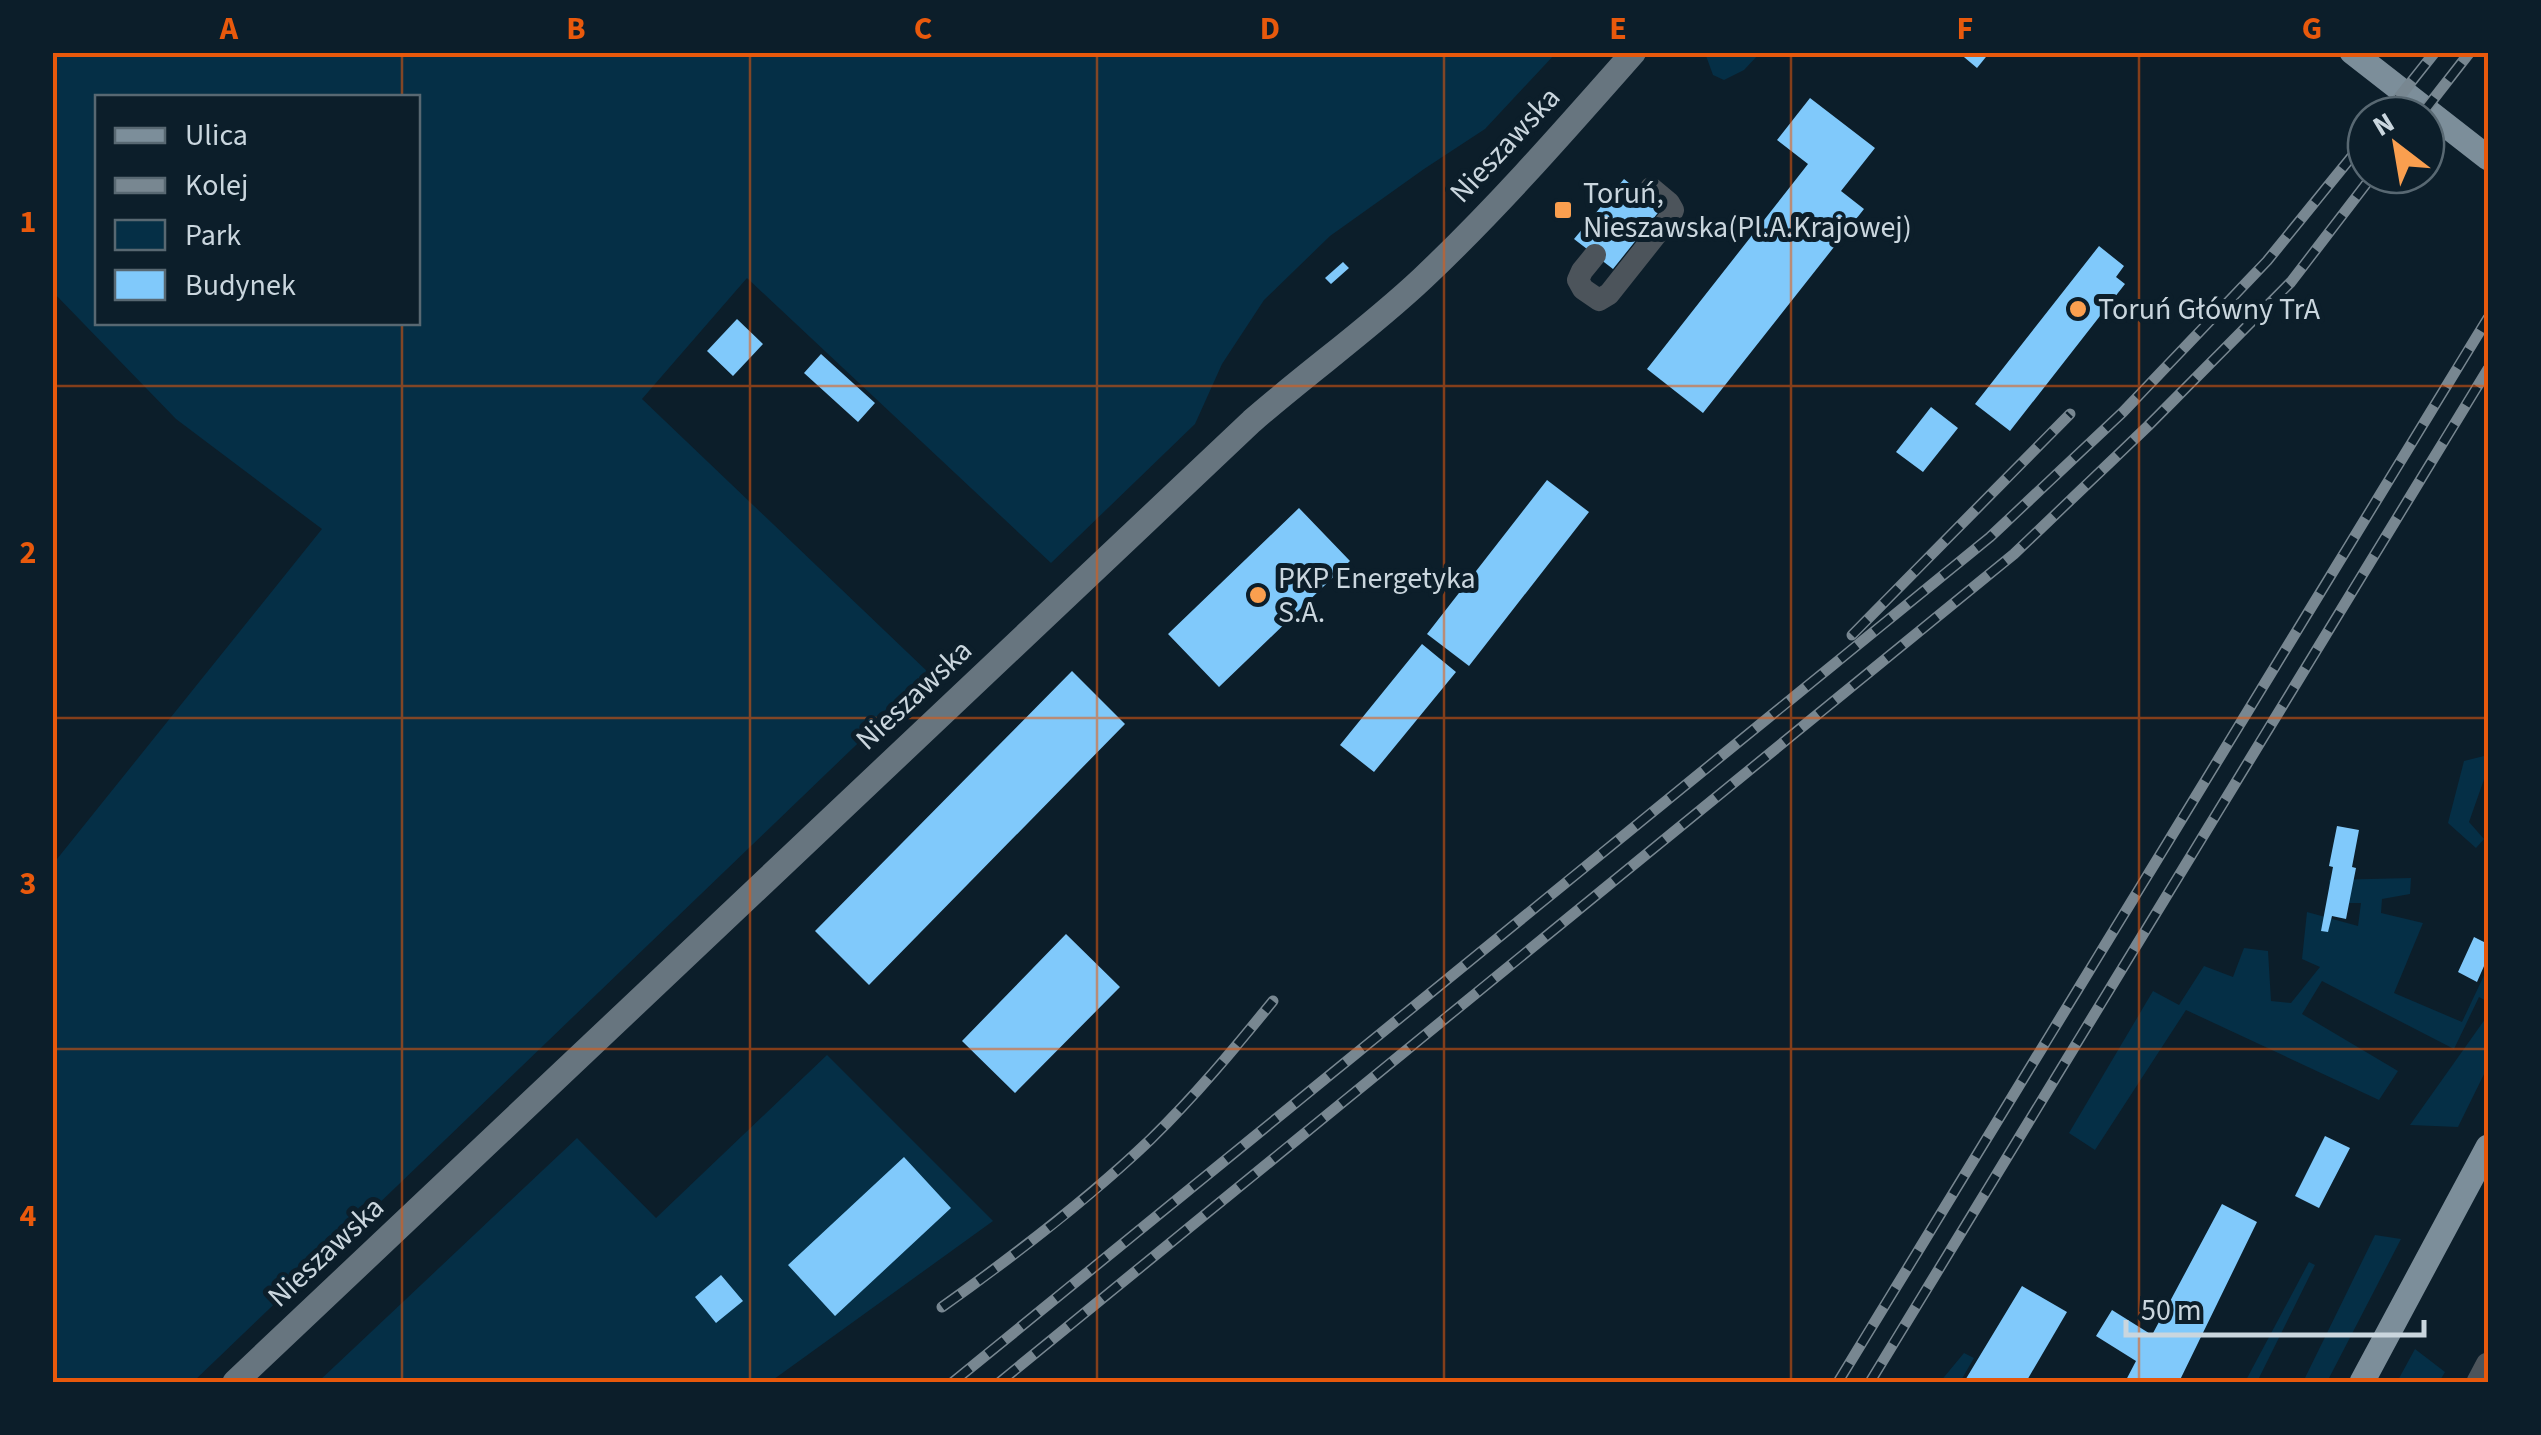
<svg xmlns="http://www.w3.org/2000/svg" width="2541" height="1435" font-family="'Source Sans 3',sans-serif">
<rect width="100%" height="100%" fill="#0c1e2a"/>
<path fill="#052f46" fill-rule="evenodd" d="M52 53 53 52 1556 53 1485 129 1424 169 1330 236 1264 300 1222 364 1195 424 1051 563 747 278 642 399 930 674 193 1382H53V864L322 529 176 419 53 292ZM98 98H418V322H98Z
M1705 53V52L1760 53 1744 70 1724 80 1713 75Z
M2488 755V768L2469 822 2484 839 2476 848 2448 823 2464 761Z
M2411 878 2410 894 2382 899 2381 913 2423 923 2394 993 2462 1022 2488 967V1002L2479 997 2454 1049 2322 981 2302 1014 2398 1071 2379 1100 2186 1010 2095 1150 2069 1133 2153 991 2179 1005 2204 966 2233 977 2244 948 2268 951 2271 1001 2291 1003 2320 967 2302 959 2307 912 2358 926 2361 903H2330L2329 880Z
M2488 1015V1066L2458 1127 2410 1125Z
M827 1055 993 1221 770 1382H318L577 1138 656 1218Z
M2375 1235 2401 1239 2327 1382H2303Z
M2309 1262 2315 1265 2257 1382H2245Z
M2415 1349 2445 1372 2439 1382H2397Z
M1964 1353 1974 1358 1960 1382H1940Z"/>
<path fill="#80c9fb" d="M1958 52H1990L1977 68Z
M1810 98 1875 148 1841 191 1864 209 1703 413 1647 369 1808 164 1777 140Z
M1624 179 1661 209 1613 269 1574 239Z
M2099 246 2124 266 2116 277 2125 284 2010 431 1975 404Z
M1343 262 1349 268 1331 284 1325 278Z
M737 319 763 344 733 376 707 351Z
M821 354 875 403 858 422 804 373Z
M1931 407 1958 428 1923 472 1896 452Z
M1547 480 1589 512 1469 666 1427 634Z
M1299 508 1350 561 1219 687 1168 634Z
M1422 644 1456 672 1374 772 1340 745Z
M1072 671 1125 724 869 985 815 931Z
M2337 826 2359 830 2352 867 2356 868 2346 919 2332 916 2328 932 2321 931 2333 867 2329 866Z
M1066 934 1120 987 1015 1093 962 1041Z
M2474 937 2488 944V957L2477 982 2458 972Z
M2325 1136 2350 1148 2319 1208 2295 1196Z
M904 1157 951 1208 835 1316 788 1265Z
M2222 1204 2257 1222 2179 1382H2125L2136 1361 2096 1336 2112 1310 2152 1335Z
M721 1275 743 1301 716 1323 695 1297Z
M2022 1286 2067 1312 2026 1382H1964Z"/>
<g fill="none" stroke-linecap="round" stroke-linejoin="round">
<path stroke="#4c545b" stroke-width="22" d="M1595 255 1582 271 1578 280 1583 289 1599 300 1609 294 1670 217 1673 210 1669 203 1651 188"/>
<path stroke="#4c545b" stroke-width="25" d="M2479 1382 2488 1365"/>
<path stroke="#67757f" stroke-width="25" d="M235 1382 1252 421C1308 372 1369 329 1423 278 1498 207 1566 129 1634 52"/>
<path stroke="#7c8e9a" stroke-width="25" d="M2352 52 2488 158
M2362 1382 2488 1147"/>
<defs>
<path id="rail" d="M2385 115 2435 52
M2421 115 2470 52
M1852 635 2070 414
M942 1307C1015 1255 1086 1201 1151 1139 1195 1096 1234 1049 1273 1001
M953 1382 1990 537 2123 412 2267 261 2366 139
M1000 1382 2014 554 2148 426 2291 282 2373 175
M1838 1382 2488 318
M1870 1382 2488 369"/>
</defs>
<use href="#rail" stroke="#788791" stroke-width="11"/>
<use href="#rail" stroke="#0c1e2a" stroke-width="8" stroke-dasharray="22" stroke-linecap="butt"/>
</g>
<path fill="none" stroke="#e8590c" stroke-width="2.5" stroke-opacity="0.55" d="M402 52V98M750 52V1382M1097 52V1382M1444 52V1382M1791 52V1382M2139 52V1382M402 322V1382M52 386H2488M52 718H2488M52 1049H2488"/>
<g fill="#fa9f4f" stroke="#0c1e2a" stroke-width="4">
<rect x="1553" y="200" width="20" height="20" rx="5"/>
<circle cx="2078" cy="309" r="10"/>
<circle cx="1258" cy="595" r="10"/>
</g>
<g text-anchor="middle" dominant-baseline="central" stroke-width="10" stroke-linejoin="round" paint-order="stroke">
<g font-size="30" fill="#cad6de" stroke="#0c1e2a">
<text transform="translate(1505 145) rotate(-47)">Nieszawska</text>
<text transform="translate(914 695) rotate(-43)">Nieszawska</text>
<text transform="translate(326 1252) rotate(-43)">Nieszawska</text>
</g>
<g font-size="30" fill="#cad6de" stroke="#0c1e2a" text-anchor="start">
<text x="1583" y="193">Toruń,<tspan x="1583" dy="34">Nieszawska(Pl.A.Krajowej)</tspan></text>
<text x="2098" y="309">Toruń Główny TrA</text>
<text x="1278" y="578">PKP Energetyka<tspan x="1278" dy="34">S.A.</tspan></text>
</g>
</g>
<rect width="2541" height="1435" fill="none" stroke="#0c1e2a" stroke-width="110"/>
<rect x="95" y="95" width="325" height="230" fill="#0c1e2a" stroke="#586872" stroke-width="2.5"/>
<rect x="115" y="128" width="50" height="15" fill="#7c8e9a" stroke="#586872" stroke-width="2.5"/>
<text x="185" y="145" font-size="30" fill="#cad6de">Ulica</text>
<rect x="115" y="178" width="50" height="15" fill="#788791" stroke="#586872" stroke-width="2.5"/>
<text x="185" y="195" font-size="30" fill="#cad6de">Kolej</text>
<rect x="115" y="220" width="50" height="30" fill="#052f46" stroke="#586872" stroke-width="2.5"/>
<text x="185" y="245" font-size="30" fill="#cad6de">Park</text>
<rect x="115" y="270" width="50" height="30" fill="#80c9fb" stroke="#586872" stroke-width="2.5"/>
<text x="185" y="295" font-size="30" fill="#cad6de">Budynek</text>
<g transform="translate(2396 145) rotate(329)"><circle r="48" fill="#0c1e2a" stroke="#586872" stroke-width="2.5"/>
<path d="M0-8L18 38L0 25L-18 38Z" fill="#fa9f4f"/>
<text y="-15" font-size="28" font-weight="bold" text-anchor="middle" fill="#cad6de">N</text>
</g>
<path d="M2126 1320v15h298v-15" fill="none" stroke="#cad6de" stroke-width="5"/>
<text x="2141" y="1320" font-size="30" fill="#cad6de" stroke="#0c1e2a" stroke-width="8" paint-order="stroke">50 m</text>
<rect x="55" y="55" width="2431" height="1325" fill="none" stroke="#e8590c" stroke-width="4"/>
<g font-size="32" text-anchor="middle" font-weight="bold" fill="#e8590c">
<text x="229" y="39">A</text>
<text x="576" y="39">B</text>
<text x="923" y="39">C</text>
<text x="1270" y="39">D</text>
<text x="1618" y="39">E</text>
<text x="1965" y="39">F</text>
<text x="2312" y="39">G</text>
<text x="28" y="232">1</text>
<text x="28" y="563">2</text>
<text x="28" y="894">3</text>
<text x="28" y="1226">4</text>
</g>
</svg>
